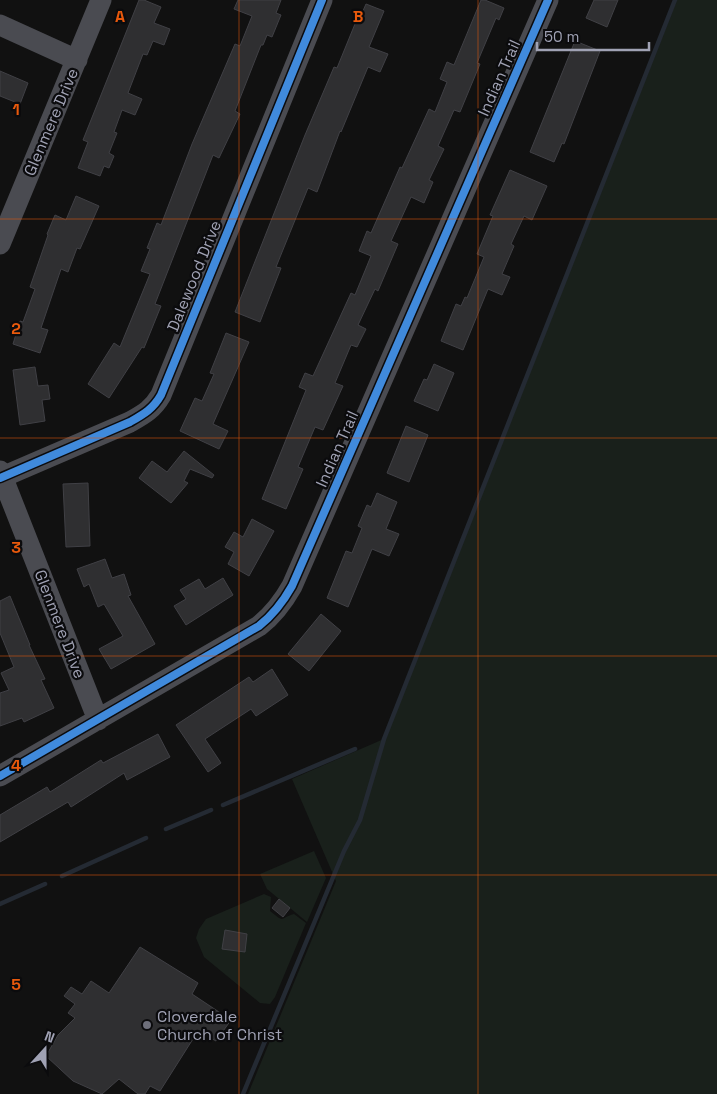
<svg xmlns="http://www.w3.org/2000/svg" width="717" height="1094" font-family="'Space Grotesk',sans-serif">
<rect width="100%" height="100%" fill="#111"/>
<path fill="#19201b" d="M677 0H717V1094H248L336 881 292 779 386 738Z
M314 851 326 878 307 922 267 889 260 874Z
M264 894 271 897 270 911C286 924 279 918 294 914L306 923 275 997 270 1004 260 1003 204 957 196 938 199 929 206 919Z"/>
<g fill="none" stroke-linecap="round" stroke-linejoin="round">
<path stroke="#242a33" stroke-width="4.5" d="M223 805 355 749
M166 829 211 810
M62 876 146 838
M0 904 45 884
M243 1094 344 851 360 820 384 739 675 0"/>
</g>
<path fill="#2f2f31" stroke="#404045" d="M139 0H144L161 7 154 23 170 29 164 45 153 41 147 55 143 54 128 93 142 99 135 115 122 110 114 132 117 133 109 153 114 156 109 168 104 166 100 176 78 168 88 142 83 140Z
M238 0H281L276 13 281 15 272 37 267 35 263 45H261L235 111 240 114 219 158 213 155 155 304 161 306 144 348 142 347 109 398 88 384 114 343 120 347 150 274 141 271 150 249 147 248 157 223 161 225 192 144 235 44 240 46 252 16 234 9Z
M481 0H485L504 8 499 20 496 18 477 63 480 64 460 112 454 110 438 146 444 149 429 180 433 182 424 203 411 197 391 241 398 244 378 291 375 289 358 325 366 329 357 347 351 345 335 383 343 386 323 430 315 427 298 467 303 469 286 509 262 499 306 390 299 387 305 373 313 376 351 293 355 295 371 256 359 251 367 231 371 233 400 167 402 168 429 109 435 112 447 82 440 79 447 62 454 65Z
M594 0H618L607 27 586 18Z
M366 4 384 11 369 47 388 54 380 72 368 67 341 132 340 131 317 192 308 188 276 267 281 268 260 322 235 312 305 135 334 67 337 68 357 19 359 20Z
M575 41 600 51 564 144 562 143 554 162 530 152Z
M0 71 28 83 20 104 0 96Z
M510 170 547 186 532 220 524 216 511 244 514 246 502 274 510 277 502 295 488 289 463 350 441 341 456 304 461 306 465 297 467 298 484 257 477 254 493 216 490 215Z
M76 196 99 206 80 249 77 248 68 272 61 269 41 328 48 330 40 353 13 344 20 321 23 322 35 289 30 287 48 235 47 234 55 215 66 220Z
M226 333 249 342 213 424 228 431 219 449 180 431 195 398 202 401 214 374 210 373Z
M434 364 454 373 438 411 414 401 424 379 427 380Z
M35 367 38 386 48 385 50 399 42 400 45 421 20 425 13 370Z
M406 426 428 435 409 482 387 473Z
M184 451 214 475 212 478 190 469 184 481 188 483 171 503 139 478 152 461 167 472Z
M88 483 90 546 66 547 63 484Z
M377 493 397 502 386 529 399 534 389 556 372 549 348 607 327 598 346 551 352 553 362 528 358 526 367 505 371 507Z
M252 519 274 531 249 576 228 564 234 552 225 547 234 532 243 537Z
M105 559 112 578 124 574 131 595 128 596 155 644 111 669 99 649 123 636 104 604 98 607 89 584 84 587 77 569Z
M223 578 233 595 186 625 174 606 186 599 180 590 199 579 205 589Z
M10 596 30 645H29L45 679 41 680 54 708 24 722 22 718 0 726V693L9 690 1 673 14 667 0 633V601Z
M321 614 341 631 309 671 288 654Z
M272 669 288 695 256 716 251 709 205 739 221 763 208 772 176 725 249 677 253 682Z
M158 734 170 757 127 780 124 773 71 807 68 802 0 842V815L47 787 50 792 101 760 103 763Z
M279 899 290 908 283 917 272 908Z
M225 930 247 934 245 952 222 949Z
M140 947 198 983 192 994 231 1020 216 1041 198 1031 160 1091 150 1086 145 1094H138L119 1079 102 1094 73 1081 46 1056 58 1035 75 1018 68 1013 75 1004 64 996 71 987 82 994 91 981 109 993Z"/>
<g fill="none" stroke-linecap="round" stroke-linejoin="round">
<path stroke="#4a4b51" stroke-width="21" d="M0 25 77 60
M0 244 101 0
M0 471 98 720
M0 478 130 422C144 414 153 409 161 395L322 0
M0 776 259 626C273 615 283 602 292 586L548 0"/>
<defs>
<path id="cycleway" d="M0 478 130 422C144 414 153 409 161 395L322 0
M0 776 259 626C273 615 283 602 292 586L548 0"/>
</defs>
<use href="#cycleway" stroke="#0b0b0d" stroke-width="11"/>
<use href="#cycleway" stroke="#408adc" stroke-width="8"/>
</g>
<path fill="none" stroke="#e8590c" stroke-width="1" stroke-opacity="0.55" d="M239 0V1094M478 0V1094M0 219H717M0 438H717M0 656H717M0 875H717"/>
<circle fill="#6e6f7b" stroke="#0b0b0d" stroke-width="2" cx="147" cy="1025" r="5"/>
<g text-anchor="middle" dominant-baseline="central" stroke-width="4.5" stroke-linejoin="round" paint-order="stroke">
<g font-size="16" fill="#a0a2b4" stroke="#0b0b0d">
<text transform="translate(499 78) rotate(-66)">Indian Trail</text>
<text transform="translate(51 122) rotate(-67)">Glenmere Drive</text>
<text transform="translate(194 276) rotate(-68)">Dalewood Drive</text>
<text transform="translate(337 449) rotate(-66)">Indian Trail</text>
<text transform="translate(60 624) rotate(69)">Glenmere Drive</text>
</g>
<g font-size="16" fill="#a0a2b4" stroke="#0b0b0d" text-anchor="start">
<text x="157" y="1016">Cloverdale<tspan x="157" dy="18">Church of Christ</tspan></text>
</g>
</g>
<g font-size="16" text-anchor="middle" font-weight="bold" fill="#e8590c" stroke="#0b0b0d" stroke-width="4.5" stroke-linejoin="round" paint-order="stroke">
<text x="120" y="22">A</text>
<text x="358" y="22">B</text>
<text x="16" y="115">1</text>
<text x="16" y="334">2</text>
<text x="16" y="553">3</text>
<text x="16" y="771">4</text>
<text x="16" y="990">5</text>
</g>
<g transform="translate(45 1049) rotate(21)" stroke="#0b0b0d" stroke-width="4" paint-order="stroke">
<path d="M0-4L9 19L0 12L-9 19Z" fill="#a0a2b4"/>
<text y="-8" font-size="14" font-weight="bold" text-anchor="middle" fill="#a0a2b4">N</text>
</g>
<path d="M537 42v8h112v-8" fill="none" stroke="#a0a2b4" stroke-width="2.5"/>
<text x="544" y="42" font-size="15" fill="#a0a2b4" stroke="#0b0b0d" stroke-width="4" paint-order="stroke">50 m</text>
</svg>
